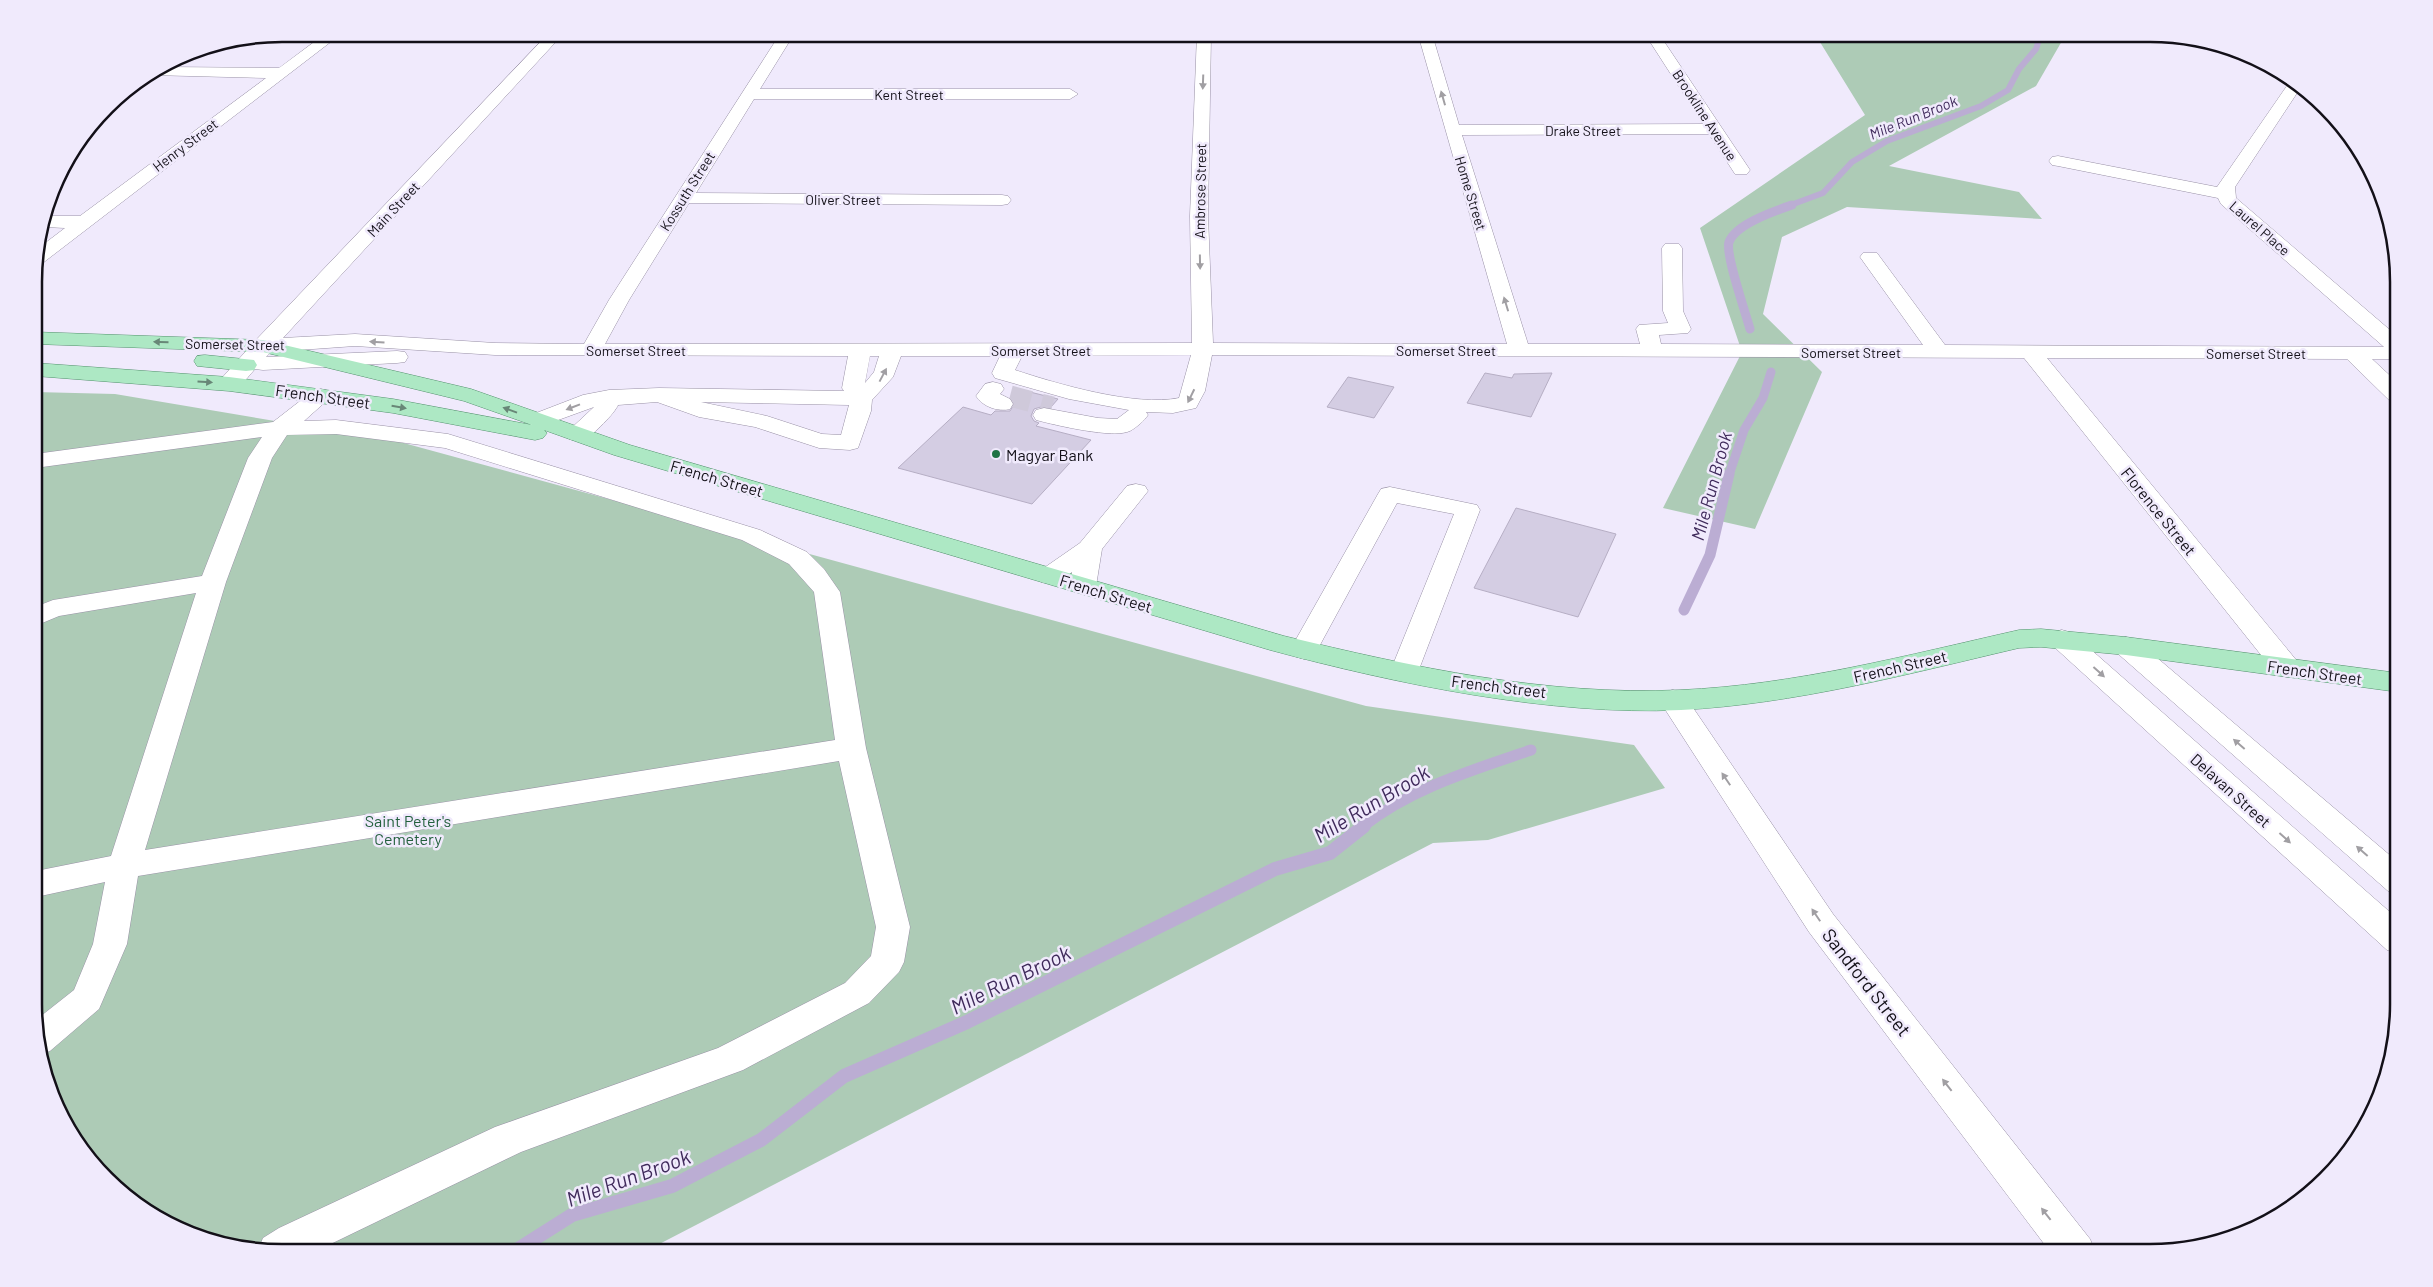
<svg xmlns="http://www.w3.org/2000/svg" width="2433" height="1287" font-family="Barlow,sans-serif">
<rect width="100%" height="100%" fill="#f0eafc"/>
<path fill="#adcbb6" d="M1815 34H2066L2036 86 1889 166 2019 192 2042 219 1847 207 1782 237 1763 314 1822 372 1755 529 1663 508 1742 352 1700 228 1865 115Z
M35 392 115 394 400 442 1366 706 1634 745 1665 788 1488 840 1433 843 642 1253H283L219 1245 172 1227 119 1192 76 1143 53 1099 36 1037Z"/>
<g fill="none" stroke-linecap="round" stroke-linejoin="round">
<path stroke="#bbadd3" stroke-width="6" d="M1788 206 1823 193 1852 162 1887 141 1981 106 2008 90 2019 69 2036 49 2041 34"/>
<path stroke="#bbadd3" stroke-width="9" d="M1750 329C1746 314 1725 254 1729 242 1736 224 1775 211 1792 205
M1729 475 1744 430 1763 398 1771 372"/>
<path stroke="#bbadd3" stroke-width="11" d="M1684 610 1710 555 1729 474
M1362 827C1411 788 1473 770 1531 750"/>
<path stroke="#bbadd3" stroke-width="14" d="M512 1253 572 1215 672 1186 761 1140 844 1076 967 1022 1275 869 1330 853 1364 826"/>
</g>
<path fill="#d4cde3" stroke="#b6aec4" d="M1485 373 1512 378 1514 374 1552 373 1531 417 1467 403Z
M1348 377 1394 387 1374 418 1327 407Z
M1018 389 1058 399 1051 407 1044 406 1034 409 1031 416 1034 421 1039 423 1036 426 1091 440 1032 504 898 468 963 407 991 415 995 411H1010L1015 403 1010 397Z
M1516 508 1616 534 1578 617 1474 588Z"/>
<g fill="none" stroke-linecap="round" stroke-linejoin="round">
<path stroke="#cfc9da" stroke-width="21" stroke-dasharray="21 11" stroke-linecap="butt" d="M1010 396 1052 407"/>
<defs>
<path id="minor" d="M325 34H341L44 262 35 263 40 247 65 228 45 227 48 216H80L266 78 151 75 164 67 279 68Z
M548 34H563L283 338 355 334 495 343 584 344 609 300 780 34H794L760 89H1070L1078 94 1070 99H754L696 193 1002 195 1008 196 1011 200 1008 204 1002 205 689 203 629 300 605 344 1192 343 1190 216 1197 34H1211L1208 216 1213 343 1507 344 1418 34H1432L1459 125 1703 124 1645 34H1659L1750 170 1747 174H1735L1709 134 1462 135 1528 344H1640L1636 329 1639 325 1668 323 1663 311 1662 248 1665 244H1679L1682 248 1683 311 1691 329 1688 333 1659 335 1661 344 1923 345 1860 257 1863 253H1877L1945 345 2384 347 2221 204 2218 198 2058 166 2052 165 2049 161 2052 157 2058 156 2217 187 2291 80 2301 87 2235 187 2236 198 2397 336V359H2372L2398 383V403L2390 401 2347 359 2047 358 2297 661 2301 668 2297 675 2287 677 2277 675 2024 358 1212 355 1205 391 1196 408 1173 413 1146 412 1148 415C1144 421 1137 427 1130 431 1114 439 1055 425 1036 420L1033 415 1036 410 1044 408 1098 418 1117 419 1129 410 1069 399 995 378 992 373 1000 356H901L893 377 872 400 871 411 858 448 850 450 819 448 755 427 699 417 657 402 618 405C615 413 593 435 585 439 579 442 574 440 569 439L565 434 594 407 539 427 531 425 528 420 531 415 583 395 609 390 659 388 844 391 842 388 848 356 495 355 355 346 271 352 266 357 397 351 405 352 408 357 405 362 397 363 263 370 255 369C245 380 238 393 221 389L218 384 221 379 255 341ZM1191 355 1179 398C1136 407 1057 384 1015 370L1022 356ZM870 356H879L874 372 865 383ZM701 402 849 405 841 435 822 434 767 416Z
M993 382 1001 384 1004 389 1000 394 1010 399 1013 404 1010 409C998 412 983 407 976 396L985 384Z
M321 389 329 391 332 396 304 421 336 420 448 434 760 530 807 552 824 569 840 592 866 748 910 927 904 962 899 972 869 1003 743 1070 521 1152 312 1253H283L258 1250 263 1238 279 1228 495 1127 718 1048 845 983 871 956 876 927 839 761 138 876 127 944 99 1009 50 1051 41 1054 36 1037V1020L74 990 93 944 105 882 36 897V871L111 856 196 593 59 616 35 626V607L53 600 202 576 248 458 262 437 35 468V454L273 422 313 391ZM336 434 445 448 742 540 789 564 814 592 835 740 145 850 226 582 272 458 287 435Z
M1136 484 1145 486 1148 491 1102 549 1096 586 1092 592 1083 594 1074 592 1070 586 1072 572C1061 580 1055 585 1041 582L1037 576 1041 570 1080 543 1127 486Z
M1390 487 1477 505 1480 510 1418 672 1414 679 1404 681 1394 679 1390 672 1454 514 1397 503 1314 656 1304 659 1294 656 1290 650 1378 494 1381 489Z
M2062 630 2072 633 2399 920V954L2387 950 2052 645 2048 639 2052 633Z
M2126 637 2136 640 2399 863V895L2388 891 2116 652 2112 646 2116 640Z
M1673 690 1683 693 1833 914 2090 1239 2096 1253H2051L1809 932 1659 700 1663 693Z"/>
<path id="major" d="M34 332 263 340 471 389 630 445 1284 636C1412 667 1547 696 1680 690 1795 685 1908 655 2019 630L2041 629 2126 637 2398 673V692L2126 655 2041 647 2019 648C1908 674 1795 704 1681 710 1551 716 1396 684 1270 650L614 455 544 430 547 433 543 438 535 440 393 413 229 391 35 376V363L229 377 393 399 532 425 464 401 263 352 34 344Z
M205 355 254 360 257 365 254 370 246 371 197 366 194 361 197 356Z"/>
</defs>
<use href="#minor" stroke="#9991a6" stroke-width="1"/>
<use href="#major" stroke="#54926e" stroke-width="1"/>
<use href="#minor" fill="#fff" fill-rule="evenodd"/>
<use href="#major" fill="#ade8c4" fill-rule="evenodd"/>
</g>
<defs><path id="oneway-solid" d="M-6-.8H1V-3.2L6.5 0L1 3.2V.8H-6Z" transform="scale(1.25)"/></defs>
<g fill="#a19fa3">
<use href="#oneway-solid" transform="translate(1203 82) rotate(92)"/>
<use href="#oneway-solid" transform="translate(1443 98) rotate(-106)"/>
<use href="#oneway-solid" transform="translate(1200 262) rotate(89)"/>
<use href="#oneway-solid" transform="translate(1506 304) rotate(-107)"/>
<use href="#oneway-solid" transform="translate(377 342) rotate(-177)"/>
<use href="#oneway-solid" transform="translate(883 375) rotate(-62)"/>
<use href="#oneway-solid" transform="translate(1191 396) rotate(116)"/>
<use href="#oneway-solid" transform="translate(573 407) rotate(159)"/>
<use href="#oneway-solid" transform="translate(2099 672) rotate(42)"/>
<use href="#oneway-solid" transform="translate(2239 744) rotate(-139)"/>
<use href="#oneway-solid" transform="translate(1726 779) rotate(-124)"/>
<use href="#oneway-solid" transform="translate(2285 838) rotate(42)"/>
<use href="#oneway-solid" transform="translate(2362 851) rotate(-139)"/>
<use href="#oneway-solid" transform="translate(1816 915) rotate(-124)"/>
<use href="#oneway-solid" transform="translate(1947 1085) rotate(-128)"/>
<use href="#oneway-solid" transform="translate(2046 1214) rotate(-128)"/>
</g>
<g fill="#688777">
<use href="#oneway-solid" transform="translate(161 342) rotate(-178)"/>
<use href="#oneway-solid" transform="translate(205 382) rotate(4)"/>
<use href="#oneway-solid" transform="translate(399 407) rotate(10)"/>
<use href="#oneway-solid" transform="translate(510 410) rotate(-160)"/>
</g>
<circle fill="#207446" stroke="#f0eafc" stroke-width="2" cx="996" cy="454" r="5"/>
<g text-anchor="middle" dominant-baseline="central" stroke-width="5" stroke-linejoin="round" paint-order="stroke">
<g font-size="14" fill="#131018" stroke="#f0eafc">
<text x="909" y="94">Kent Street</text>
<text transform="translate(1705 115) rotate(57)">Brookline Avenue</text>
<text x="1583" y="130">Drake Street</text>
<text transform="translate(185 145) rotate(-37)">Henry Street</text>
<text transform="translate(687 191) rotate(-58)">Kossuth Street</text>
<text transform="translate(1200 191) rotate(-89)">Ambrose Street</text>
<text transform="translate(1471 193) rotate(73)">Home Street</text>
<text x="843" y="199">Oliver Street</text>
<text transform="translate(393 209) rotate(-47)">Main Street</text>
<text transform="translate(2260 228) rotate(41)">Laurel Place</text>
<text transform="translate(235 344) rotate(1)">Somerset Street</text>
<text x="636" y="350">Somerset Street</text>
<text x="1041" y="350">Somerset Street</text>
<text x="1446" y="350">Somerset Street</text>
<text x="1851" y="352">Somerset Street</text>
<text x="2256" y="353">Somerset Street</text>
</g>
<g font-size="15" font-style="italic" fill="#3f2a5b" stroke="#f0eafc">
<text transform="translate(1913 117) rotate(-22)">Mile Run Brook</text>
</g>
<g font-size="16" fill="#131018" stroke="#f0eafc">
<text transform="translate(323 396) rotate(8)">French Street</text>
<text transform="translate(717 478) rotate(16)">French Street</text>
<text transform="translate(2159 511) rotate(51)">Florence Street</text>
<text transform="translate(1106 593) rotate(17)">French Street</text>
<text transform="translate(1900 666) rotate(-13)">French Street</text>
<text transform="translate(2315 672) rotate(8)">French Street</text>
<text transform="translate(1499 686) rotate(7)">French Street</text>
<text transform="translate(2231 790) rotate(42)">Delavan Street</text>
</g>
<g font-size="16" fill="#131018" stroke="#f0eafc" text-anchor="start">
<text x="1006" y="454">Magyar Bank</text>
</g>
<g font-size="16" fill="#23603d" stroke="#f0eafc">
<text x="408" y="820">Saint Peter's<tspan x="408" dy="18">Cemetery</tspan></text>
</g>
<g font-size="18" font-style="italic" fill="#3f2a5b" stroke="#f0eafc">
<text transform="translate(1711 486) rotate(-75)">Mile Run Brook</text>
</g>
<g font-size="19" fill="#131018" stroke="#f0eafc">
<text transform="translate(1867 982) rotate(52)">Sandford Street</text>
</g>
<g font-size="21" font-style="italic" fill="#3f2a5b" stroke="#f0eafc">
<text transform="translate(1371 803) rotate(-31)">Mile Run Brook</text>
<text transform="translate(1010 979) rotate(-26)">Mile Run Brook</text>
<text transform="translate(628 1177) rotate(-20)">Mile Run Brook</text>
</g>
</g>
<path d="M0 0H2433V1287H0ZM282 42H2150A240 240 0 0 1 2390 282V1004A240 240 0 0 1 2150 1244H282A240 240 0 0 1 42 1004V282A240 240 0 0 1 282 42Z" fill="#f0eafc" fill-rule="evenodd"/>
<path fill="none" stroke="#131018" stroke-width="2.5" d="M282 42H2150A240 240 0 0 1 2390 282V1004A240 240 0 0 1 2150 1244H282A240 240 0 0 1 42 1004V282A240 240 0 0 1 282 42Z"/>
</svg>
